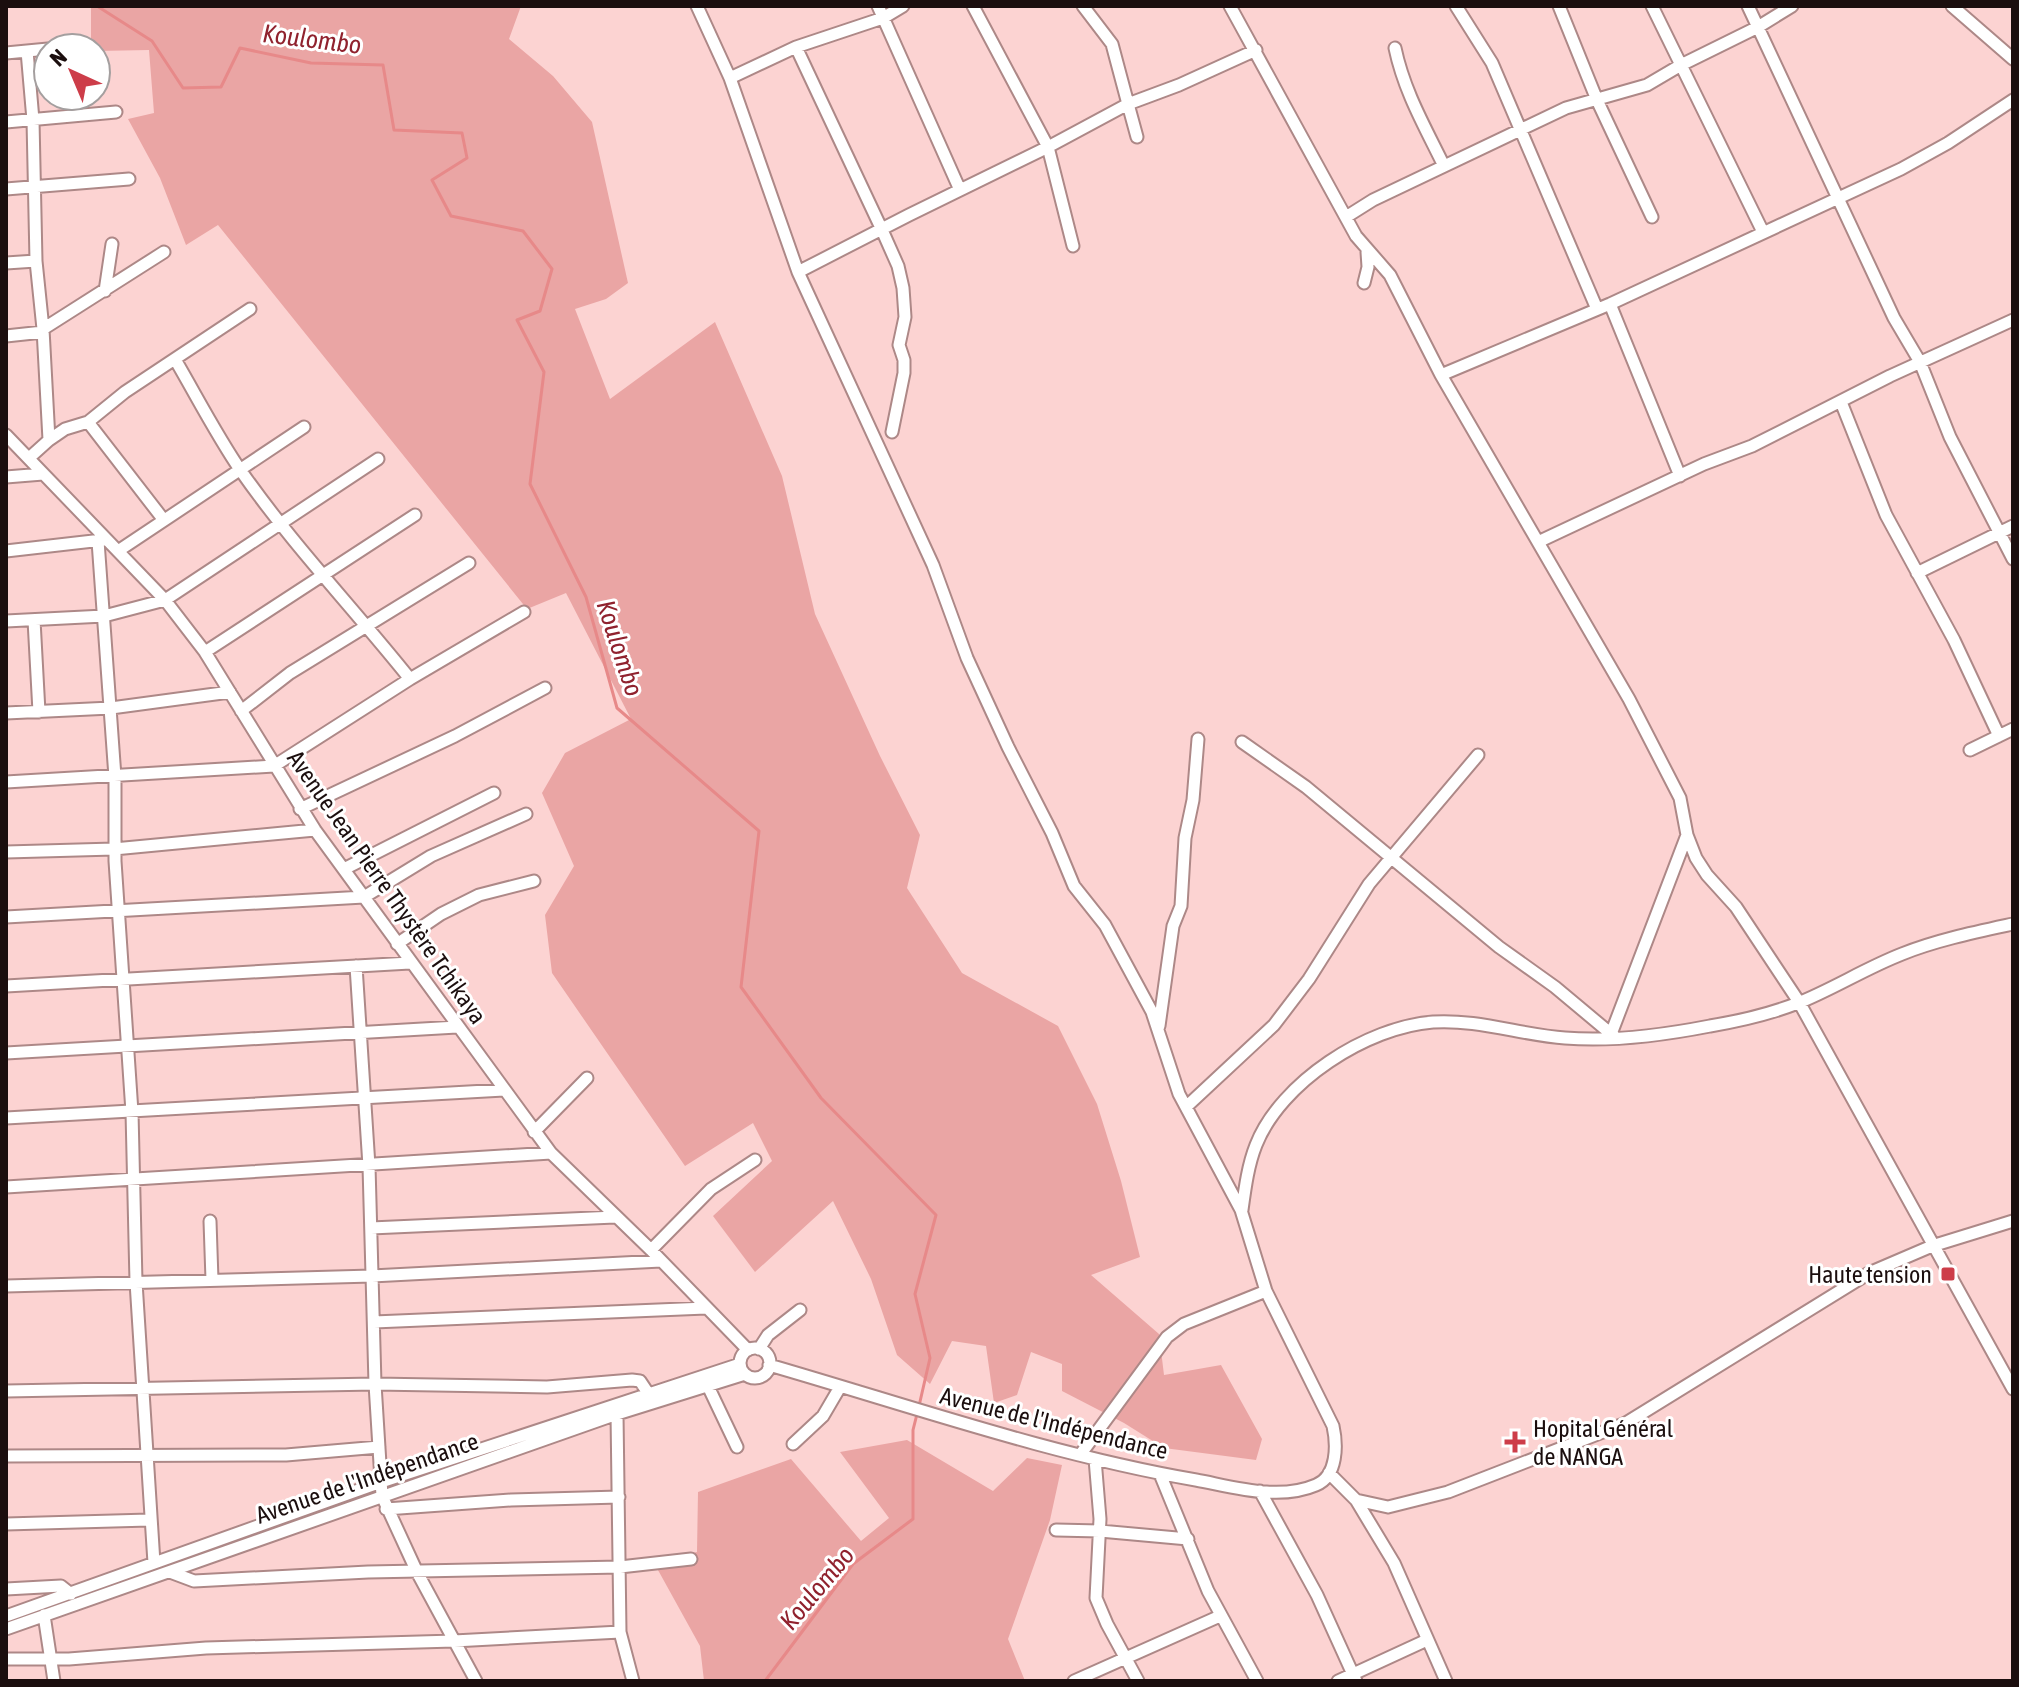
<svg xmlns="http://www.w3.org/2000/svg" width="2019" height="1687" font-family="'Asap Condensed',sans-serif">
<rect width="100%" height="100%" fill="#fcd3d2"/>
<path fill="#eaa5a4" d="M91 6H521L509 39 553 76 592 122 628 283 606 299 575 309 610 399 715 322 782 476 815 614 880 756 920 835 907 888 962 973 1058 1026 1097 1104 1121 1181 1140 1257 1091 1275 1159 1334 1164 1375 1221 1365 1262 1439 1256 1460 1164 1448 1124 1423 1062 1391V1364L1031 1352 1017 1395 994 1403 986 1346 952 1341 930 1384 897 1355 871 1279 833 1201 755 1272 713 1216 772 1161 753 1123 685 1166 552 973 545 915 574 866 542 793 565 753 631 719 566 593 527 609 218 225 186 245 160 178 128 119 154 113 149 50 96 51V48H91Z
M907 1440 993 1491 1027 1458 1062 1465 1050 1520 1008 1639 1025 1681H704L700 1646 653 1561 697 1552 698 1492 791 1459 861 1541 889 1518 840 1452Z"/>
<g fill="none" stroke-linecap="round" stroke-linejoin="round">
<path stroke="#e78989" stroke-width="3" d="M97 6 152 41 183 88 221 87 240 48 311 63 383 65 394 130 462 133 467 158 432 180 451 216 523 231 552 269 540 311 517 320 544 372 530 484 586 597 617 708 759 831 741 987 821 1098 936 1215 915 1294 930 1358 919 1406
M765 1681 853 1564 913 1519V1430L917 1414"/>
<defs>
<path id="minor" d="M697 6 730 78 798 272 933 565 967 658 1008 747 1052 833 1074 886 1105 925 1152 1012 1179 1094 1241 1210 1266 1291 1333 1426C1337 1444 1338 1476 1316 1485 1279 1501 1234 1487 1196 1480 1051 1455 911 1406 769 1365
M878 6 960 190
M973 6 1048 147 1073 246
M1083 6 1112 44 1128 104 1179 85 1256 50
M1230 6 1356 236 1390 275 1441 375 1629 699 1680 798 1687 835 1696 858 1707 875 1736 907 1799 1002 2013 1389
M1456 6 1492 63 1597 309
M1559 6 1597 100 1652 217
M1652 6 1763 232
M1748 6 1894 318 1920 362 1950 437 2013 559
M1952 6 2013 59
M796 47 882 230 898 266 903 288 905 317 899 345 904 360V373L892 432
M55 48 70 46
M1395 48C1404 91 1425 127 1444 166
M27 51 33 120 36 261 43 329 49 440
M6 53 48 49
M730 78 796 47 883 18 903 6
M6 122 116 112
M6 189 129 179
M1346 217 1373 200 1566 108 1647 85 1681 65 1758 27 1792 6
M6 263 36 261
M798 272 909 215 1048 147 1128 104 1137 137
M1364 283 1368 267 1367 252
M105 291 112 244
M1610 304 1680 476
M43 329 164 252
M6 336 43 332
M176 361C197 397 217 436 241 471 292 544 354 609 410 679
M1441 375 1610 304 1901 169 1948 143 2013 100
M1841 402 1886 515 1954 640 1999 736
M88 422 163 519
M6 435 165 600 205 652 315 830 551 1153 651 1250 748 1350
M29 458 49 440 65 429 88 422 125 392 250 309
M6 477 43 474
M98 541 115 777V861L132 1112 136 1282 154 1563
M1538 542 1704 464 1752 446 1890 376 2013 320
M6 551 102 540
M118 551 304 427
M1917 573 2013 526
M34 620 39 712
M6 621 104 616 165 600 378 459
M205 652 415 515
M241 711 290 673 469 563
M6 713 111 708 230 692
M1242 742 1306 787 1499 947 1555 987 1616 1038
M1970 750 2013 729
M6 782 274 766 410 679 524 612
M300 809 455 736 545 688
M6 852 114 849 315 830
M344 869 494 793
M6 917 364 897 431 856 526 814
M397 944 441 914 479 895 534 881
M356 966 369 1166 375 1384 382 1496 417 1572 476 1681
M6 986 410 963
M1159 1026 1173 926 1181 906 1185 838 1193 800 1198 739
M1611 1034 1687 835
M6 1053 457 1027
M1186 1107 1274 1025 1309 979 1369 884 1478 755
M6 1118 504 1090
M534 1132 587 1078
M6 1187 551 1153
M1242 1210C1245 1188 1248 1165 1256 1145 1281 1082 1367 1027 1433 1022 1477 1019 1522 1035 1565 1038 1613 1042 1664 1035 1710 1026 1740 1021 1770 1014 1798 1003 1833 989 1866 968 1902 954 1937 940 1976 932 2013 924
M210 1221 212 1280
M371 1228 615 1217
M651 1250 711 1189 755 1160
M6 1286 372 1276 661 1261
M374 1322 706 1308
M740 1363a15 15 0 1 1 30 0a15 15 0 1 1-30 0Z
M759 1349 768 1335 800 1310
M707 1384 737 1447
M6 1391 375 1384 547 1387 632 1380 640 1381 648 1393
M617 1414 620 1632 633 1681
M793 1444 823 1416 840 1387
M1080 1455 1167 1337 1184 1324 1266 1291
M6 1456 286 1455 379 1447
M1095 1459 1100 1519 1096 1598 1107 1624 1138 1681
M1329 1473 1356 1500 1388 1507 1448 1492 1626 1423 1869 1273 1932 1246 2013 1221
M1160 1474 1208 1591 1257 1681
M1260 1491 1317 1595 1356 1681
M1356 1500 1394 1563 1446 1681
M386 1509 511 1500 619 1497
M6 1524 149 1520
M1056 1530 1100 1531 1188 1539
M170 1572 194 1581 368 1572 620 1567 691 1559
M6 1589 61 1586 71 1594
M44 1615 54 1681
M6 1616 381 1482 740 1364
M6 1629 617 1414 745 1374
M6 1659H69L206 1648 454 1641 620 1632
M1074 1681 1220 1616
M1338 1681 1427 1640"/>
</defs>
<use href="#minor" stroke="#ad8887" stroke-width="15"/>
<use href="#minor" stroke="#fff" stroke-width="11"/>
</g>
<g fill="#cd3d49" stroke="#fff" stroke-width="3">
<rect x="1940" y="1266" width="16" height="16" rx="4"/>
<path d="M1511 1430h8v8h8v8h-8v8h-8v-8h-8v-8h8z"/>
</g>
<g text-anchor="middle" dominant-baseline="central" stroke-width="6" stroke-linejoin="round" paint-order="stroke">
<g font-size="24" fill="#1b0e0e" stroke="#fff">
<text transform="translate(387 887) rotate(55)">Avenue Jean Pierre Thystère Tchikaya</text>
<text transform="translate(1054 1423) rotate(14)">Avenue de l'Indépendance</text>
<text transform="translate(367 1478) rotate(-19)">Avenue de l'Indépendance</text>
</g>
<g font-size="24" fill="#1b0e0e" stroke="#fff" text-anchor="end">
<text x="1932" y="1274">Haute tension</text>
<text x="1533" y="1428" text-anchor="start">Hopital Général<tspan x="1533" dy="28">de NANGA</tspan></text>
</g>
<g font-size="26" font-style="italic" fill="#90222e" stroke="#fff">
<text transform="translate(312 39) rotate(7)">Koulombo</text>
<text transform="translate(620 648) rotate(72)">Koulombo</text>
<text transform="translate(817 1588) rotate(-50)">Koulombo</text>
</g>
</g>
<rect width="2019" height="1687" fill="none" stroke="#1b0e0e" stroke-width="16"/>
<g transform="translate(72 72) rotate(316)"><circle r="38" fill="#ffffff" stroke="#a49f9f" stroke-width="2"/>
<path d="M0-6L14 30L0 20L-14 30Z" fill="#cd3d49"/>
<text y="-12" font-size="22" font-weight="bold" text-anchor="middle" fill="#1b0e0e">N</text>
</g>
</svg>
